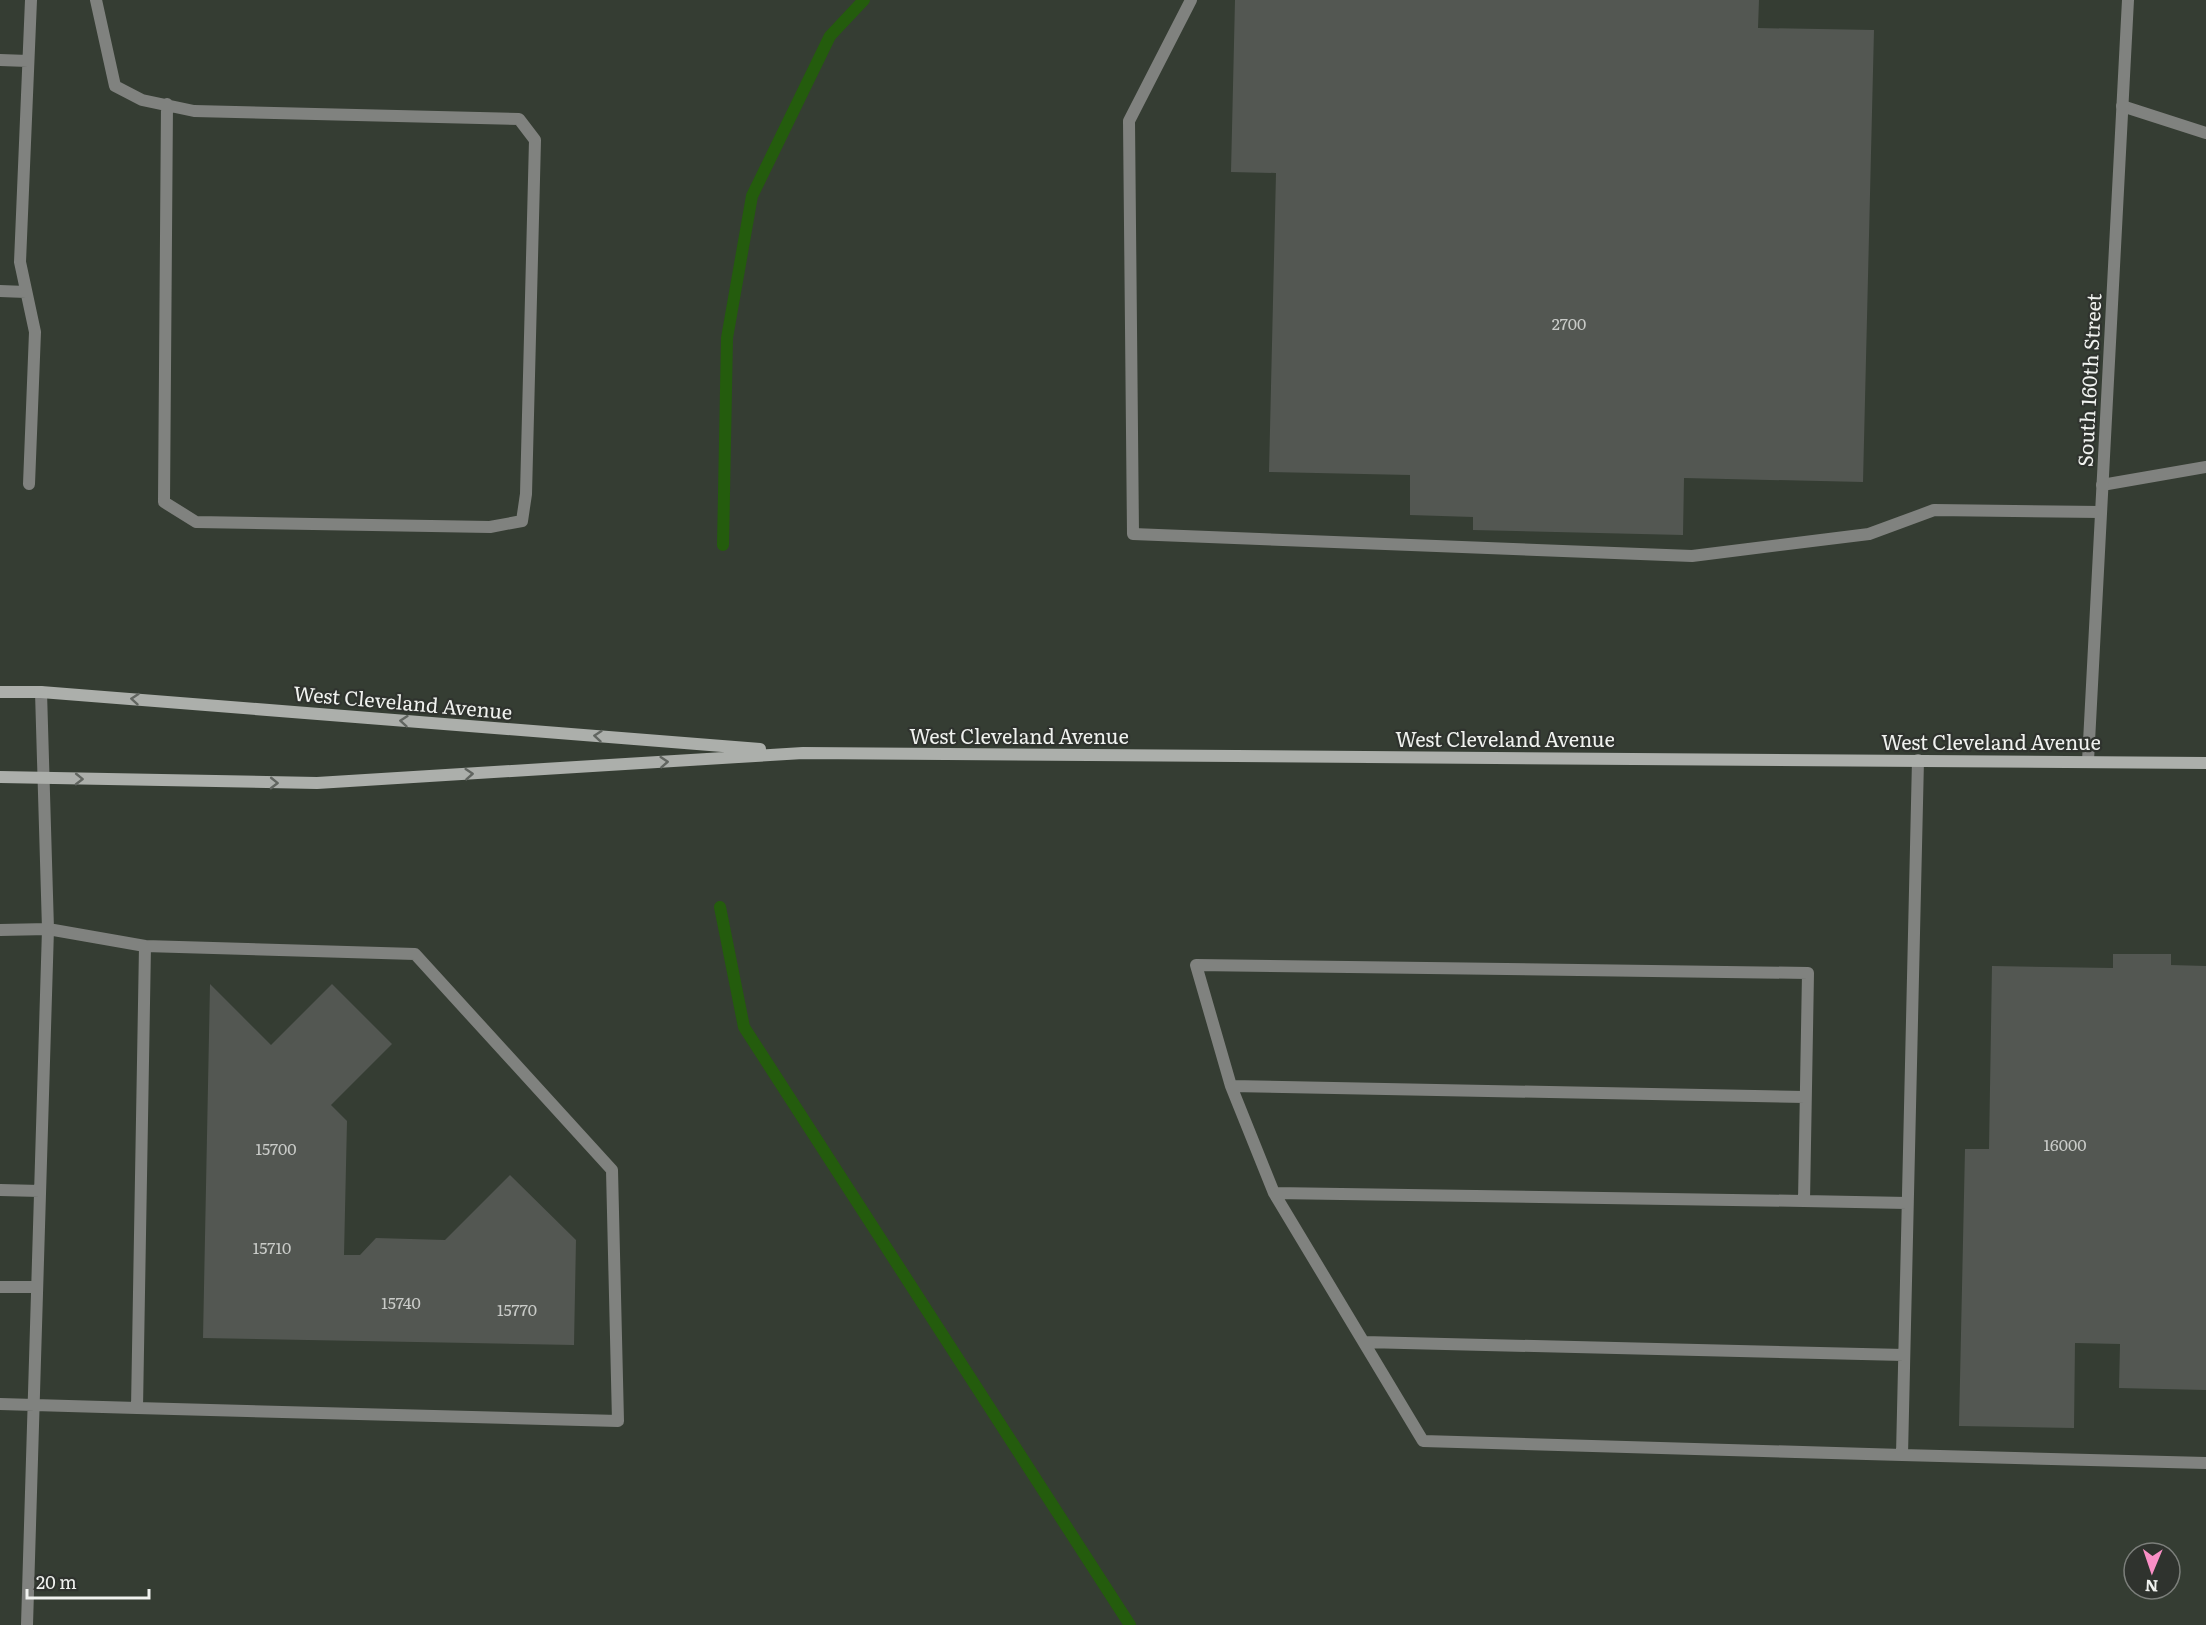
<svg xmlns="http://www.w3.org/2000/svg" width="2206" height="1625" font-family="Literata,serif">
<rect width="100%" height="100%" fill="#2f332e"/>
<path fill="#353d33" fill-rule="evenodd" d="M0 0H2206V1625H0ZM2134 1553H2170V1589H2134Z"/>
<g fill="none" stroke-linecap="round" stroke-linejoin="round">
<path stroke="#245c0d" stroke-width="12" d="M723 545 727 338 752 196 830 36 864 0
M720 907 744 1027 1130 1625"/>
</g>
<path fill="#535752" d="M1235 0H1759L1758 28 1874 30 1863 482 1684 478 1683 535 1473 530V517L1410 515V475L1269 472 1276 173 1231 172Z
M2113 954H2171V965L2206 966V1390L2119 1388 2120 1344 2075 1343 2074 1428 1959 1426 1965 1149H1989L1992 966 2113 968Z
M210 984 271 1045 332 984 392 1044 331 1105 347 1121 344 1255H360L376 1238 445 1240 510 1175 576 1240 574 1345 203 1338Z"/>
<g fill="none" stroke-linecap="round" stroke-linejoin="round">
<path stroke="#80827f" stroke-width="12" d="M96 0 115 86 142 100 194 111 519 119 535 140 526 494 522 521 490 527 196 522 164 502 167 104
M1191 0 1129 121 1133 534 1692 556 1869 534 1934 510 2101 512
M0 60 28 61
M2122 106 2206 133
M0 291 26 292
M29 484 35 332 20 262 31 0
M2102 485 2206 467
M0 930 48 929 145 946 137 1408 618 1421 612 1170 415 954 145 946
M1231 1086 1805 1097
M0 1190 40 1191
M1274 1193 1804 1201
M1907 1203 1804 1201 1808 973 1196 965 1231 1086 1274 1193 1423 1441 1902 1455 1918 760
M0 1287H37
M1364 1342 1904 1355
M0 1404 137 1408
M1902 1455 2206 1463
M27 1625 48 929 41 692"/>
<path stroke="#80827f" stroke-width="12" d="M2088 761 2128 0"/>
<path stroke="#acafab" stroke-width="12" d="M0 692H41L760 749
M0 777 317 783 803 753 2206 763"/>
</g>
<defs><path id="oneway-chevron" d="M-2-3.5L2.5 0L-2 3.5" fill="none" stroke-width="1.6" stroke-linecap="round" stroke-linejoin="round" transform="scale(1.5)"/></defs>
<g stroke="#616560">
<use href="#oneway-chevron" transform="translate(135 699) rotate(-175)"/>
<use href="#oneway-chevron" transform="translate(404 721) rotate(-175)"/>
<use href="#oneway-chevron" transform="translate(598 736) rotate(-175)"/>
<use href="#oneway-chevron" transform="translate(664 762) rotate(-4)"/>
<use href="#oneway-chevron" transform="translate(469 774) rotate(-4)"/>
<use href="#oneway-chevron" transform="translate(79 779) rotate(1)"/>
<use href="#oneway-chevron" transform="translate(274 783) rotate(1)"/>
</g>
<g text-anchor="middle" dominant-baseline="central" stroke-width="4.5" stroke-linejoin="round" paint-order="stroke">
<g font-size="16" fill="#c9cbc8">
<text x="1569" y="323">2700</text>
<text x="2065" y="1144">16000</text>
<text x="276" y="1148">15700</text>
<text x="272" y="1247">15710</text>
<text x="401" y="1302">15740</text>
<text x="517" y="1309">15770</text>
</g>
<g font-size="20" fill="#f0f2ef" stroke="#2f332e">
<text transform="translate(2088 380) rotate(-87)">South 160th Street</text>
<text transform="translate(403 701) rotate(5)">West Cleveland Avenue</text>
<text x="1019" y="735">West Cleveland Avenue</text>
<text x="1505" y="738">West Cleveland Avenue</text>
<text x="1991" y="741">West Cleveland Avenue</text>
</g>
</g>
<g transform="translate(2152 1571) rotate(182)"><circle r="28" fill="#2f332e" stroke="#7c7f7b" stroke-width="1.5"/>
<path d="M0-4.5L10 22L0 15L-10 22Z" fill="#fa8fc6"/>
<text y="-9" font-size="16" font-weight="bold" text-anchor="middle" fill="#f0f2ef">N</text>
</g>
<path d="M27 1589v9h122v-9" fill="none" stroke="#f0f2ef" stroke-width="3"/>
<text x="36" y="1589" font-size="18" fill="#f0f2ef" stroke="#2f332e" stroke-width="4.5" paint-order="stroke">20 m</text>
</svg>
